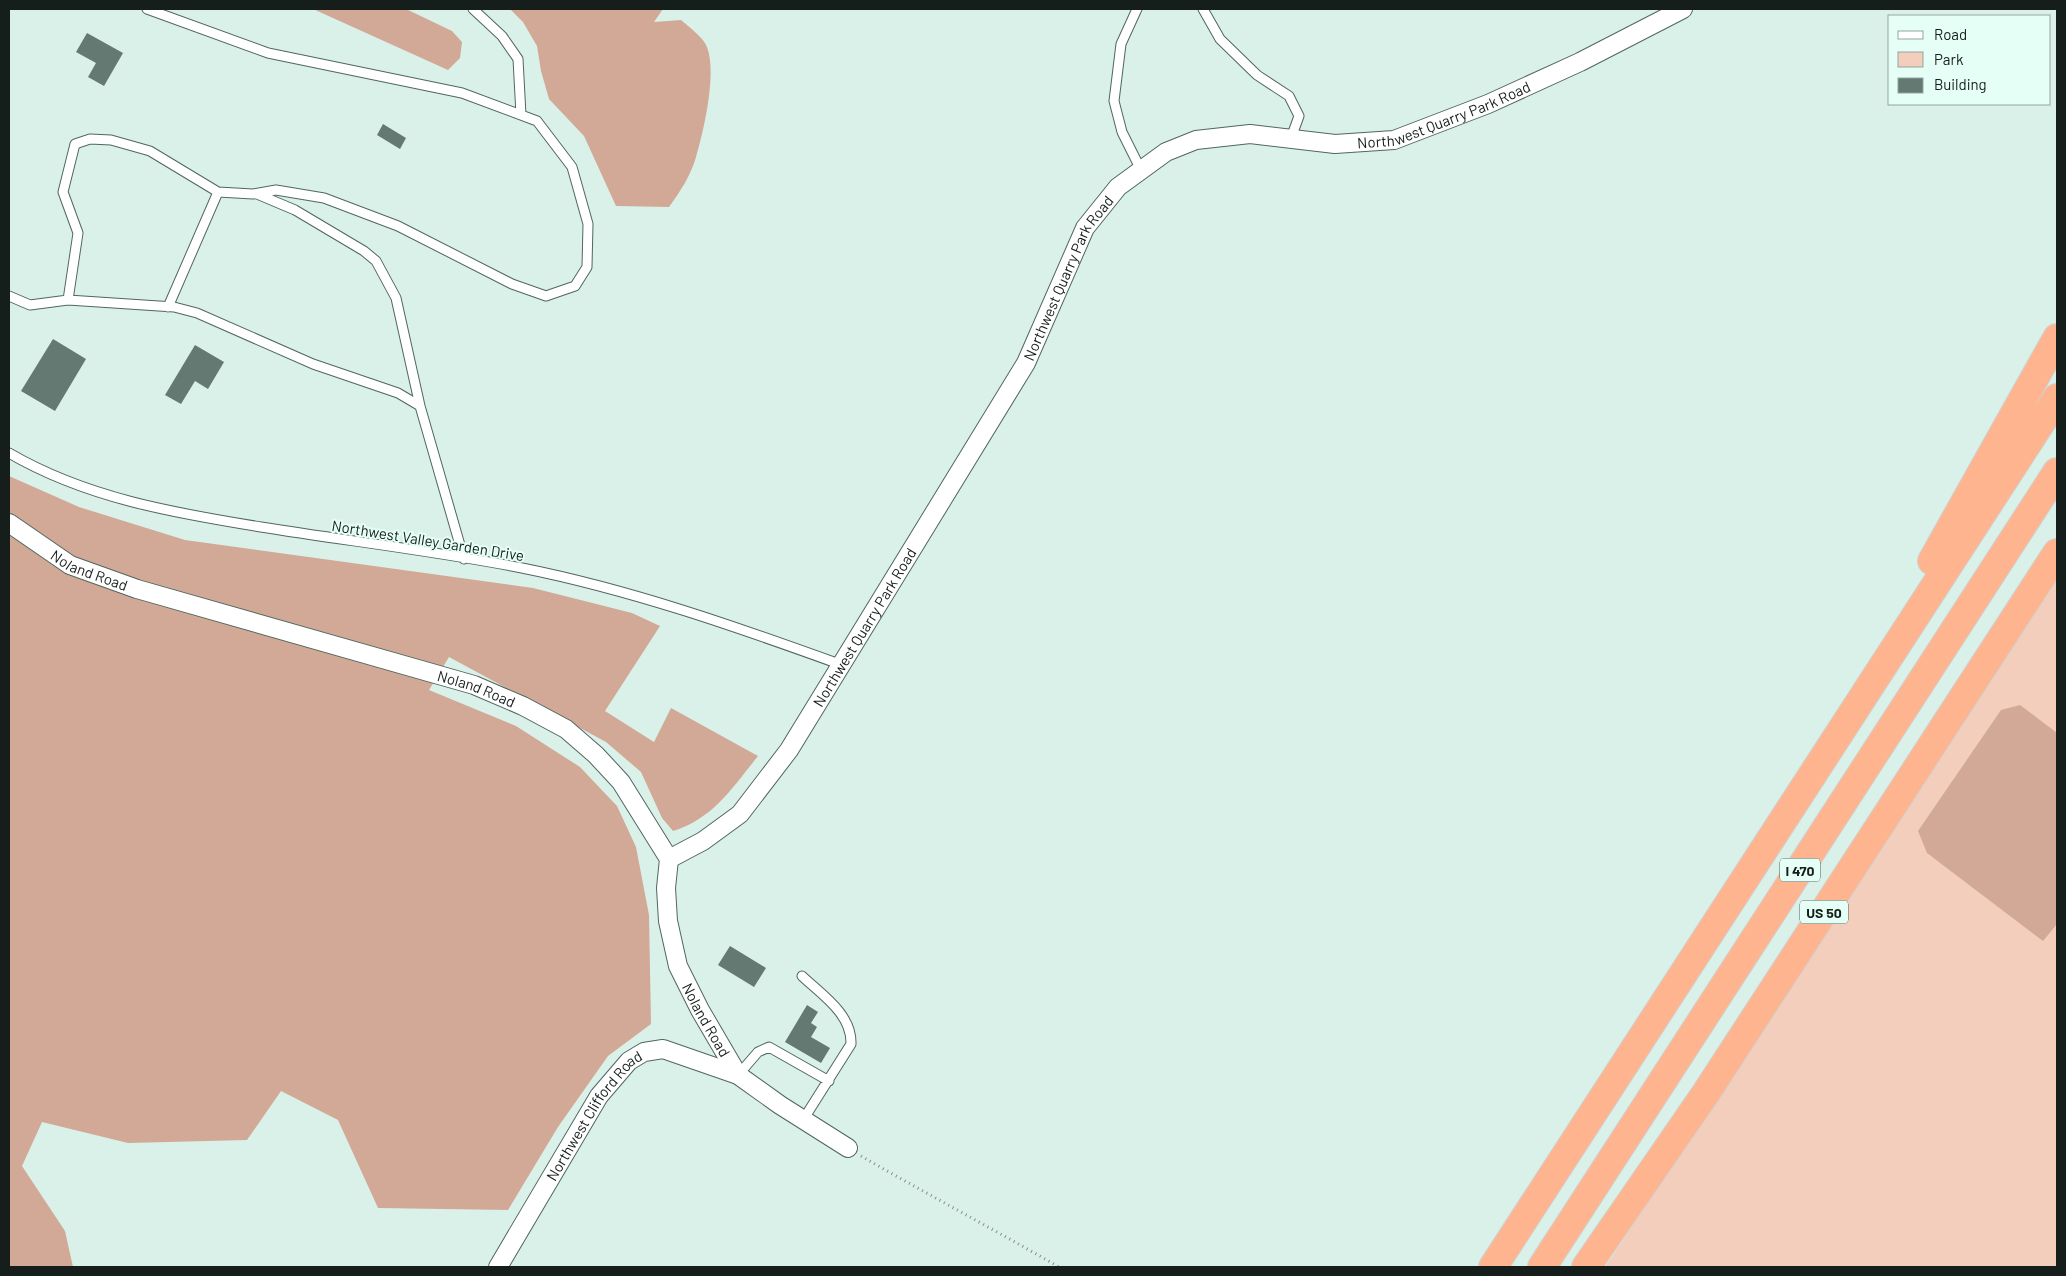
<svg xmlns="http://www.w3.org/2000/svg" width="2066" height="1276" font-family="Barlow,sans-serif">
<rect width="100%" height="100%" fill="#d9f1e9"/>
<path fill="#f3cebd" d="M2057 575V733L2054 732 2043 940 2057 924V1267H1605L1828 931Z"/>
<path fill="#d2a996" d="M313 9H406L452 31 462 42 460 58 448 70Z
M510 9H663L654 22 681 20C689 27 703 37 707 47 717 73 704 130 696 157 691 175 680 192 669 207L616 206 584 136 549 99 541 71 537 46 523 22Z
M9 476 79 507 185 540 533 588 632 613 660 626 605 711 654 742 671 708 758 756C733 787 713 819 673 831L662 818 641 772 606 742 449 657 429 690 516 726 580 767 617 806 636 847 649 915 651 1024 608 1056 558 1127 508 1210 378 1208 338 1120 281 1091 247 1140 128 1143 42 1122 22 1166 65 1231 73 1267H9Z
M2020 705 2057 733V924L2043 941 1927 853 1918 831 2001 710Z"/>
<path fill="#637972" d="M87 33 123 53 104 86 88 77 96 63 76 52Z
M383 124 406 138 400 149 377 135Z
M53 339 86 359 55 411 21 391Z
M195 345 224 362 208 389 195 381 181 404 165 395Z
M730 946 766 968 754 987 718 965Z
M807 1005 818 1012 811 1023 817 1027 811 1037 830 1048 821 1063 785 1042Z"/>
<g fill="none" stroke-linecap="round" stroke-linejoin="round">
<defs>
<path id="service" d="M473 9 502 36 518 59 521 115
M1137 9 1121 44 1114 101 1122 132 1141 170
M1203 9 1220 39 1257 75 1289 96 1299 116 1291 138
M257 194 295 210 364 251 376 261 396 298 420 406
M9 296 30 305 68 300 174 307 197 313 313 364 398 393 420 406 464 559
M68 300 78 233 63 192 75 144 90 139 111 140 150 151 218 192 253 194 276 190 324 198 398 226 512 284 546 296 575 286 587 267 588 224 572 167 537 121 462 93 268 53 147 9
M168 307 218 192
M9 453C86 498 174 513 261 527 348 541 436 551 522 568 632 590 737 627 842 665
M802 976C822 995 852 1014 851 1044L803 1120
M738 1075 758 1052 769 1047 829 1081"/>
<g id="minor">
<path id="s1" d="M9 523 70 565 137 589 474 685 523 706 566 729 596 755 621 782 669 859 666 888 668 921 678 966 700 1010 738 1075"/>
<path id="s2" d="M669 859 703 841 740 814 789 750 1026 363 1085 228 1118 187 1166 152 1196 140 1250 134 1335 144 1394 140 1488 104 1580 62 1683 9"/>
<path id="s3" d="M498 1267 599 1096 629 1061 644 1052 663 1049 738 1075 780 1105 848 1148"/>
</g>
<path id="motorway" d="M1932 561 2057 338
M1493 1267 2057 398
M1542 1267 2057 472
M1586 1267 1706 1093 2057 553"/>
</defs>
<use href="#service" stroke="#51665f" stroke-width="11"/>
<use href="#minor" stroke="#51665f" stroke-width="20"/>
<use href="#motorway" stroke="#d0d2d1" stroke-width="30"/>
<path stroke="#81928c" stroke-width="3" stroke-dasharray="1 4" stroke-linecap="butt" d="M861 1156C927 1194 993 1229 1059 1267"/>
<use href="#service" stroke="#fff" stroke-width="9"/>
<use href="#minor" stroke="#fff" stroke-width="18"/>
<use href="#motorway" stroke="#ffb490" stroke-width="28"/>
</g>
<g text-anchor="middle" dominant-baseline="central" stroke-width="4" stroke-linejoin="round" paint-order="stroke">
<g fill="#e6fff6" stroke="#54625d" stroke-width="1">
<rect x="1780" y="858.5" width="40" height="23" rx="4"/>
<rect x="1800" y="900.5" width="48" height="23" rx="4"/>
</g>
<g font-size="14" font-weight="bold" fill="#151e1b">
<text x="1800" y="870">I 470</text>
<text x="1824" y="912">US 50</text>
</g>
<g font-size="15" fill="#151e1b" stroke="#e6fff6">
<text stroke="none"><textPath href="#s2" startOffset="1164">Northwest Quarry Park Road</textPath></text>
<text stroke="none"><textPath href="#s2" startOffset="714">Northwest Quarry Park Road</textPath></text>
<text transform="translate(428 540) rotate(9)">Northwest Valley Garden Drive</text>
<text stroke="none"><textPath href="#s1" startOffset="94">Noland Road</textPath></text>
<text stroke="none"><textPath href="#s2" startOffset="309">Northwest Quarry Park Road</textPath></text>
<text stroke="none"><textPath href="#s1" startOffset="499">Noland Road</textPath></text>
<text stroke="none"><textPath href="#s1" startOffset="934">Noland Road</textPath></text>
<text stroke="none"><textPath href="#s3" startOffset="180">Northwest Clifford Road</textPath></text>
</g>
</g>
<rect width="2066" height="1276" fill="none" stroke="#151e1b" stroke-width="20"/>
<rect x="1888" y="15" width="162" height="90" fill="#e6fff6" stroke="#92a59e"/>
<rect x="1898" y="31" width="25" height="8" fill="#ffffff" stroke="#92a59e"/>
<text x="1934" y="40" font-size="15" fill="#151e1b">Road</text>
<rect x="1898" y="52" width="25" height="15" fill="#f3cebd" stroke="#92a59e"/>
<text x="1934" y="65" font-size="15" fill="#151e1b">Park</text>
<rect x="1898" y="78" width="25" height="15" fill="#637972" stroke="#92a59e"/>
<text x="1934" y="90" font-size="15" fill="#151e1b">Building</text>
</svg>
